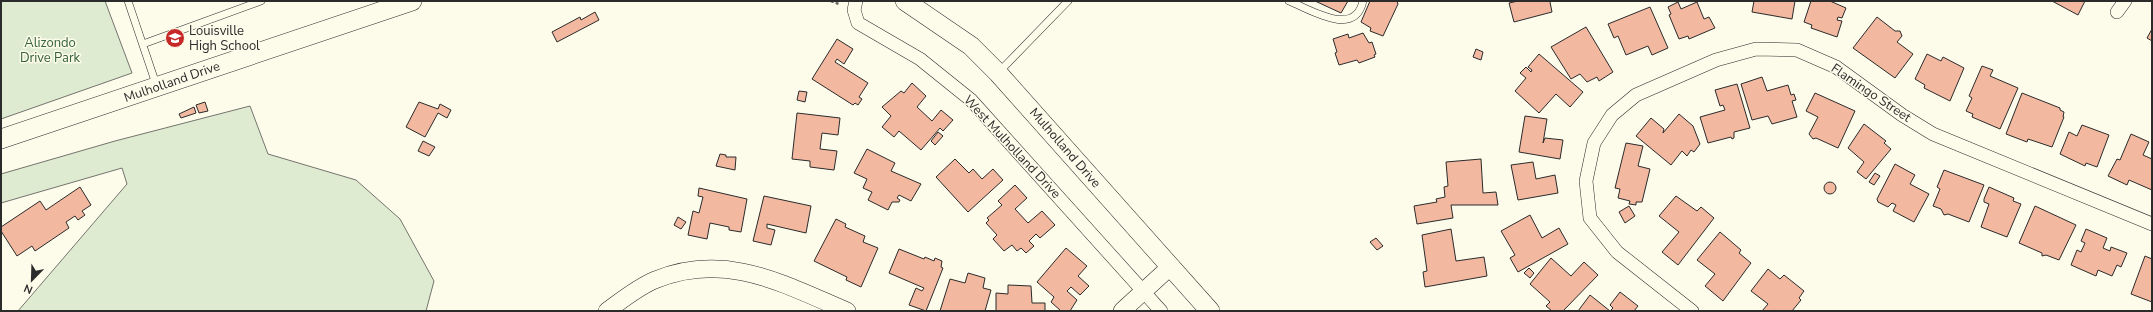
<svg xmlns="http://www.w3.org/2000/svg" width="2153" height="312" font-family="'Nunito Sans',sans-serif">
<rect width="100%" height="100%" fill="#fdfbea"/>
<path fill="#deebd1" stroke="#74746e" d="M1 1H105L132 73 1 119Z
M250 106 268 154 356 180 400 219 434 281 426 311H18L127 184 122 168 1 203V174L115 141Z"/>
<path fill="#f2b8a0" stroke="#2b2b2b" d="M1315 1H1348L1341 13Z
M1370 1H1397L1398 4 1383 36 1370 31 1371 28 1361 22Z
M1518 1H1551L1550 2 1552 12 1514 22 1509 3Z
M1754 1H1795L1792 19 1752 12Z
M1811 1H1830L1846 8 1842 18 1838 17 1837 20 1842 21 1837 37 1811 28 1812 25 1804 22Z
M2052 1H2085L2078 15Z
M1678 2 1681 9 1697 2 1704 19 1709 17 1715 28 1689 39 1688 36 1679 39 1669 15 1671 14 1668 7Z
M1650 7 1668 48 1652 55 1648 46 1626 55 1618 36 1614 38 1608 24Z
M595 12 599 20 557 42 552 32 580 17 581 20Z
M1877 17 1895 31H1900L1902 36 1897 42 1913 54 1895 78 1853 48Z
M1586 27 1613 72 1599 81 1597 77 1587 82 1580 74 1571 79 1551 47Z
M2152 29V41L2147 38Z
M1363 33 1369 43 1372 42 1376 54 1374 55 1375 57 1359 63 1357 60 1339 65 1335 53 1337 52 1333 39 1348 34 1349 38Z
M837 39 853 49 844 64 837 59 835 62 868 83 859 97 862 99 858 105 855 103 853 105 812 79Z
M1476 49 1483 52 1481 60 1473 57Z
M1539 54 1583 92 1570 107 1556 94 1539 113 1515 91 1526 78 1520 73 1526 67 1531 72 1532 70 1528 67Z
M1927 54 1941 61 1943 57 1964 68 1950 101 1924 88 1925 85 1915 79Z
M1982 66 1993 70 1990 76 2018 88 2000 129 1972 117 1973 114 1966 111 1972 98 1969 96Z
M1762 77 1767 91 1788 85 1791 95 1794 94 1796 100 1792 101 1797 117 1772 124 1768 116 1752 120 1741 84Z
M912 83 926 96 917 107 932 121 941 110 953 120 943 131 940 128 921 150 899 131 894 137 882 127 891 116 882 107 901 91 904 93Z
M1737 84 1750 128 1734 132V138L1732 139 1731 137 1708 143 1700 117 1725 110 1723 105 1720 106 1715 90Z
M799 91 807 92 805 102 797 100Z
M1815 93 1855 111 1838 148 1816 138 1813 139 1809 134 1818 117 1806 111Z
M2022 93 2060 108V110L2064 112 2063 117H2064L2052 147 2028 139 2027 142 2006 134Z
M205 102 208 111 199 113 196 105Z
M419 102 438 109 440 104 451 110 447 118 438 113 425 137 406 127Z
M194 107 196 113 181 118 179 114Z
M797 113 840 118 838 135 822 133 820 149 837 151 834 170 810 167V161L792 159Z
M1679 114 1693 126 1700 144 1694 152 1691 150 1687 156 1682 151 1671 165 1636 136 1651 118 1664 129 1663 133Z
M1525 116 1547 119 1543 143 1545 138 1563 140 1560 159 1519 152Z
M1864 124 1886 141 1884 143 1891 149 1866 179 1857 172 1864 162 1848 148Z
M2082 125 2109 135 2097 167 2086 163 2085 166 2060 154 2069 132 2077 136Z
M938 132 943 136 935 145 931 141Z
M2131 134 2149 142 2143 155 2152 159V190L2129 180 2127 185 2108 176 2117 159 2120 160Z
M423 141 435 147 429 156 418 151Z
M1626 143 1643 146 1638 166 1650 169 1642 202H1636V205L1629 204 1630 201 1618 198 1620 189 1615 188Z
M867 149 895 163 891 171 921 184 911 201 899 195 897 198 900 200 899 202H892L888 210 868 200 872 192 863 188 867 179 854 173Z
M720 154 726 155V157H736L735 170 716 166Z
M955 159 969 173 973 169 982 179 993 169 1003 180 968 212 936 177Z
M1481 159 1483 193 1496 192 1498 205H1451L1453 218 1417 224 1414 206 1437 202 1436 199 1445 197 1444 187 1448 186 1446 162Z
M1533 162 1536 179 1555 175 1558 193 1518 200 1511 165Z
M1895 164 1915 175 1910 184 1929 194 1914 222 1893 211 1896 205 1892 203 1888 207 1878 202 1877 199Z
M1944 170 1984 185 1969 222 1948 214 1944 215 1941 209 1933 206 1940 189 1937 187Z
M1875 173 1880 176 1874 185 1869 182Z
M1824 188a6 6 0 1 1 12 0a6 6 0 1 1-12 0Z
M1015 185 1027 198 1015 209 1028 223 1042 211 1055 225 1040 238 1036 234 1029 241 1034 246 1026 253 1021 248 1017 251 1012 245 1004 251 993 239 997 235 986 223 989 220 987 218 1002 205 998 201Z
M80 187 91 205 82 211 85 215 78 220 75 216 66 222 69 228 35 251 32 246 17 256 1 231V227L40 201 46 210Z
M1989 187 2014 198 2013 201 2021 204 2007 237 1981 227 1989 204 1984 202V199Z
M699 188 747 199 741 232 729 230V227L710 223 707 239 688 235 693 211 699 213 703 197 698 196Z
M764 196 811 206 806 233 767 224V228L775 230 771 245 753 241Z
M1676 196 1697 211 1701 207 1714 218 1678 265 1662 252 1679 232 1659 216Z
M1629 206 1635 216 1625 223 1619 212Z
M2035 206 2076 225 2059 260 2046 255 2042 256V253L2019 243Z
M1530 215 1542 238 1559 228 1568 244 1518 272 1510 258 1515 255 1501 231Z
M678 217 686 222 681 229 674 225Z
M836 219 846 224 845 227 865 236 863 242 878 248 861 287 846 280 847 277 814 261Z
M1451 229 1456 261 1484 257 1487 276 1425 287 1423 272 1427 271 1422 235Z
M2086 229 2107 238 2103 248 2110 251 2111 247 2127 253 2121 267 2117 265 2112 276 2098 270 2096 276 2071 265 2077 250 2081 252 2085 243 2081 241Z
M1720 232 1741 250 1739 253 1751 263 1723 301 1705 286 1715 274 1697 260Z
M1376 238 1383 246 1377 250 1370 242Z
M1066 248 1087 266 1078 276 1089 286 1080 295 1071 287 1067 291 1077 300 1070 311H1061L1051 302 1054 297 1037 282Z
M899 249 924 259 925 257 934 261 935 258 942 261 941 267 943 268 926 311 909 305 916 288 922 291 924 288 889 273Z
M2145 256 2152 259V302L2131 294Z
M1551 258 1571 276 1584 262 1598 275 1563 311H1552L1546 306 1550 302 1530 284Z
M1529 268 1534 273 1530 278 1524 273Z
M1768 269 1780 279 1784 275 1804 291 1799 298 1801 300 1792 311H1762L1768 304 1751 291Z
M968 273 985 278 983 288 991 290 985 311H940L950 279 965 283Z
M1008 285 1031 286 1032 303H1045V311H996V293L1008 294Z
M1620 292 1638 306 1634 311H1610L1613 308 1610 305Z
M1590 295 1610 311H1578Z"/>
<g fill="none" stroke-linecap="round" stroke-linejoin="round">
<defs>
<path id="service" d="M128 1 157 87
M1289 1C1311 10 1355 38 1363 1
M143 44 261 1
M998 73 1068 1"/>
<path id="minor" d="M856 1 854 10 858 23 920 59 971 100 1161 311
M2117 12 2125 1
M1692 311 1617 252 1590 218 1586 181 1594 143 1612 115 1636 95 1716 60 1756 49 1797 50 1836 67 1902 115 1933 134 2152 224"/>
<path id="tertiary" d="M607 311C622 300 638 287 655 280 726 251 783 284 847 311
M1122 311 1170 267"/>
<path id="secondary" d="M905 1 971 46 998 73 1210 311
M1 139 412 1"/>
</defs>
<use href="#service" stroke="#2b2b2b" stroke-width="8"/>
<use href="#minor" stroke="#2b2b2b" stroke-width="14"/>
<use href="#tertiary" stroke="#2b2b2b" stroke-width="18"/>
<use href="#secondary" stroke="#2b2b2b" stroke-width="20"/>
<path stroke="#6a6964" stroke-width="2.5" stroke-dasharray="3 2" stroke-linecap="butt" d="M831 1 839 4"/>
<use href="#service" stroke="#fdfbea" stroke-width="7"/>
<use href="#minor" stroke="#fdfbea" stroke-width="13"/>
<use href="#tertiary" stroke="#fdfbea" stroke-width="17"/>
<use href="#secondary" stroke="#fdfbea" stroke-width="19"/>
</g>
<defs>
<symbol id="school-disc" viewBox="-11 -11 22 22"><circle r="9.5" fill="#c62828" stroke="#fdfbea"/><path d="M0-5L7-2L0 1L-7-2ZM-4 1L0 2.5L4 1V4Q0 6-4 4Z" fill="#fff"/></symbol>
</defs>
<g fill-rule="evenodd">
<use href="#school-disc" x="164" y="27" width="22" height="22"/>
</g>
<g text-anchor="middle" dominant-baseline="central" stroke-width="3" stroke-linejoin="round" paint-order="stroke">
<g font-size="13" fill="#2b2b2b" stroke="#fdfbea" text-anchor="start">
<text x="189" y="31">Louisville<tspan x="189" dy="15">High School</tspan></text>
</g>
<g font-size="13" fill="#34623c" stroke="#fdfbea">
<text x="50" y="43">Alizondo<tspan x="50" dy="15">Drive Park</tspan></text>
</g>
<g font-size="13" fill="#2b2b2b" stroke="#fdfbea">
<text transform="translate(172 82) rotate(-19)">Mulholland Drive</text>
<text transform="translate(1871 93) rotate(34)">Flamingo Street</text>
<text transform="translate(1012 147) rotate(47)">West Mulholland Drive</text>
<text transform="translate(1065 148) rotate(49)">Mulholland Drive</text>
</g>
</g>
<rect width="2153" height="312" fill="none" stroke="#2b2b2b" stroke-width="4"/>
<g transform="translate(32 280) rotate(203)" stroke="#fdfbea" stroke-width="3" paint-order="stroke">
<path d="M0-3L7 15L0 10L-7 15Z" fill="#2b2b2b"/>
<text y="-6" font-size="11" font-weight="bold" text-anchor="middle" fill="#2b2b2b">N</text>
</g>
</svg>
